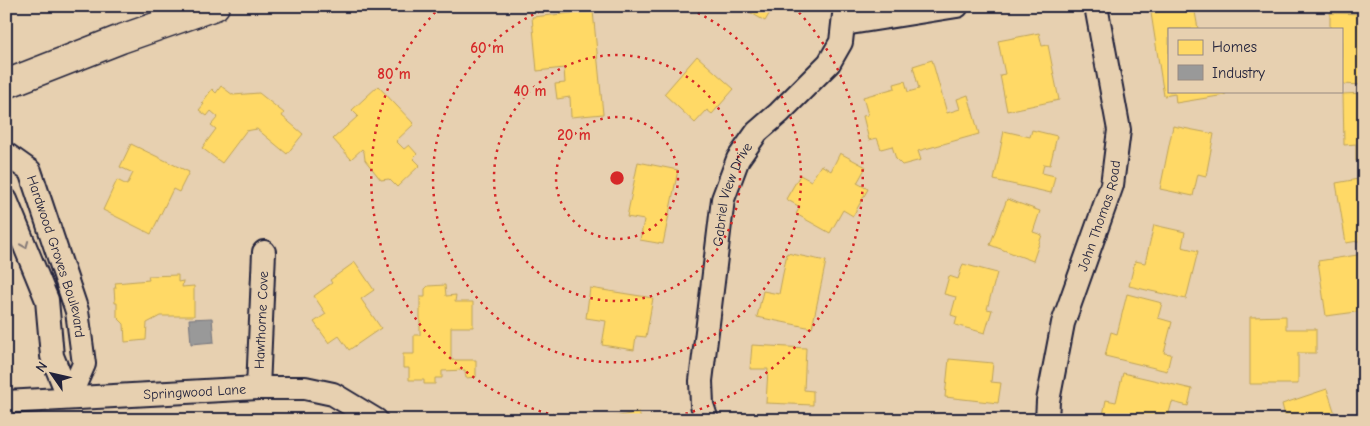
<svg xmlns="http://www.w3.org/2000/svg" width="1370" height="426" font-family="'Comic Neue',sans-serif">
<rect width="100%" height="100%" fill="#e7d0b0"/>
<filter id="ink" filterUnits="userSpaceOnUse"><feTurbulence type="fractalNoise" baseFrequency=".02" numOctaves="2"/><feDisplacementMap in="SourceGraphic" scale="10" xChannelSelector="R" yChannelSelector="G"/><feConvolveMatrix kernelMatrix="1 2 1 2 8 2 1 2 1" color-interpolation-filters="sRGB"/></filter>
<g filter="url(#ink)">
<path fill="#ffd966" stroke="#bda259" d="M739 6H774L765 21Z
M1194 6 1198 29H1169V91H1225V95L1176 103 1175 94 1164 96 1151 13Z
M593 11 603 114 571 117 570 97 557 99 555 84 565 83 564 68 537 71 532 17Z
M1330 13 1364 14V85L1341 84V29H1330Z
M1039 33 1042 46 1048 45 1059 100 1007 111 1000 75 1005 74 998 41Z
M697 56 734 89 712 114 707 110 695 123 664 94Z
M932 60 947 113 960 109 957 99 968 95 979 134 918 151 921 160 902 165 896 159 892 146 881 149 877 138 869 140 863 116 868 115 863 97 895 88 894 84 905 81 908 92 919 89 913 66Z
M221 86 233 95 259 93 284 113 282 116 303 134 287 154 257 129 246 131 222 163 202 148 216 129 211 125 218 117 211 111 207 116 199 110 204 104 202 103 212 89 216 93Z
M378 86 414 124 396 141 404 149 409 145 417 154 413 158 420 165 397 187 389 179 381 180 365 160 364 152 362 149 351 159 333 139 358 116 352 110Z
M1364 93V161H1356V144L1344 145 1343 94Z
M1173 126 1214 134 1206 176 1198 174 1193 196 1160 189Z
M1032 130 1057 136 1050 165 1044 164 1042 173 1055 176 1051 193 994 180 1004 131 1030 137Z
M131 144 189 172 179 192 173 189 151 234 103 210 117 180 127 185 133 173 120 167Z
M840 153 866 167 857 183 868 189 853 216 843 210 830 233 796 214 800 207 786 199 800 175 811 181 821 165 831 171Z
M638 162 678 170 663 244 640 240 644 220 627 217Z
M1364 178V240L1346 243 1336 183Z
M1007 199 1040 211 1033 232 1042 235 1033 261 990 245Z
M1154 225 1185 232 1182 247 1198 251 1186 299 1129 286 1135 261 1145 263Z
M787 253 826 261 812 328 757 317 763 291 779 294Z
M1364 254V311L1326 316 1318 261Z
M355 262 374 290 361 299 381 328 349 350 339 336 329 343 314 322 326 314 314 296 332 283 330 280Z
M963 264 997 273 987 309 992 310 985 333 955 325 957 317 951 315 956 297 944 294 949 276 958 279Z
M178 275V282L183 281 182 287 194 286V316H160L147 323 146 340 125 342 124 324 117 317V303H115L114 288H116L115 283 149 280 148 276Z
M445 285 446 296 456 295 455 302H473V327H451V360H476V377L466 378 465 370 442 371V378H435V384H424V380H409V368H403V354H414V335H420V297H425V289L428 286Z
M590 288 653 298 646 337 636 336 634 350 602 345 606 321 586 318Z
M1127 294 1162 303 1158 318 1172 322 1164 353 1171 354 1167 371 1105 356 1111 332 1117 334Z
M1286 316V329H1316V353H1298V384H1250V317Z
M752 345 806 348 804 390 813 391V405L766 403 768 369H750Z
M949 359 993 363 991 382 1001 383 998 403 945 397Z
M1123 373 1192 389 1188 406 1172 402 1167 420H1102L1106 400 1116 402Z
M1327 389 1337 420H1286L1282 404Z
M639 412 641 420H601Z"/>
<path fill="#999" stroke="#75757d" d="M212 318 214 342 191 344 189 319Z"/>
<g fill="none" stroke-linecap="round" stroke-linejoin="round">
<defs>
<g id="minor">
<path d="M844 24 957 6"/>
<path id="s1" d="M6 154 30 171 77 311 84 364 69 398"/>
<path d="M6 200 47 300 52 356 69 398"/>
<path id="s2" d="M258 388 264 252"/>
<path id="s3" d="M6 402 258 388H305L333 394 376 420"/>
<path id="s4" d="M707 420 702 405 701 381 723 199 738 159 757 132 779 113 829 63 841 42 845 6"/>
<path id="s5" d="M1047 420 1048 401 1063 323 1112 185 1119 130 1096 6"/>
</g>
<path id="tertiary" d="M6 84 121 39 215 6"/>
</defs>
<use href="#minor" stroke="#22223b" stroke-width="26"/>
<use href="#tertiary" stroke="#22223b" stroke-width="31"/>
<use href="#minor" stroke="#e7d0b0" stroke-width="22"/>
<use href="#tertiary" stroke="#e7d0b0" stroke-width="28"/>
</g>
<defs><path id="oneway-chevron" d="M-2-3.5L2.5 0L-2 3.5" fill="none" stroke-width="1.6" stroke-linecap="round" stroke-linejoin="round" transform="scale(1.25)"/></defs>
<use stroke="#847976" href="#oneway-chevron" transform="translate(25 245) rotate(68)"/>
</g>
<g fill="none" stroke="#d62828" stroke-width="2.5" stroke-dasharray="2.5 5">
<circle cx="617" cy="178" r="61"/>
<circle cx="617" cy="178" r="123"/>
<path d="M684 7A184 184 0 1 1 550 7"/>
<path d="M570 419A246 246 0 0 1 440 7M794 7A246 246 0 0 1 664 419"/>
</g>
<g text-anchor="middle" dominant-baseline="central" stroke-width="5" stroke-linejoin="round" paint-order="stroke">
<g font-size="14" fill="#22223b" stroke="#e7d0b0">
<text stroke="none"><textPath href="#s4" startOffset="230">Gabriel View Drive</textPath></text>
<text stroke="none"><textPath href="#s5" startOffset="212">John Thomas Road</textPath></text>
<text stroke="none"><textPath href="#s1" startOffset="119">Hardwood Groves Boulevard</textPath></text>
<text stroke="none"><textPath href="#s2" startOffset="68">Hawthorne Cove</textPath></text>
<text stroke="none"><textPath href="#s3" startOffset="189">Springwood Lane</textPath></text>
</g>
</g>
<circle cx="617" cy="178" r="8" fill="#d62828" stroke="#e7d0b0" stroke-width="2.5"/>
<g font-size="15" text-anchor="middle" font-weight="bold" fill="#d62828" stroke="#e7d0b0" stroke-width="5" stroke-linejoin="round" paint-order="stroke">
<text x="487" y="53">60 m</text>
<text x="394" y="79">80 m</text>
<text x="530" y="96">40 m</text>
<text x="574" y="140">20 m</text>
</g>
<rect width="1370" height="426" fill="none" stroke="#e7d0b0" stroke-width="25"/>
<rect x="12" y="12" width="1345" height="401" fill="none" stroke="#22223b" stroke-width="2" filter="url(#ink)"/>
<rect x="1168" y="28" width="175" height="65" fill="#e7d0b0" stroke="#988a81"/>
<rect x="1178" y="40" width="25" height="15" fill="#ffd966" stroke="#988a81"/>
<text x="1212" y="52" font-size="15" fill="#22223b">Homes</text>
<rect x="1178" y="65" width="25" height="15" fill="#999999" stroke="#988a81"/>
<text x="1212" y="78" font-size="15" fill="#22223b">Industry</text>
<g transform="translate(52 374) rotate(304)" stroke="#e7d0b0" stroke-width="4" paint-order="stroke">
<path d="M0-4L9 19L0 12L-9 19Z" fill="#22223b"/>
<text y="-8" font-size="14" font-weight="bold" text-anchor="middle" fill="#22223b">N</text>
</g>
</svg>
